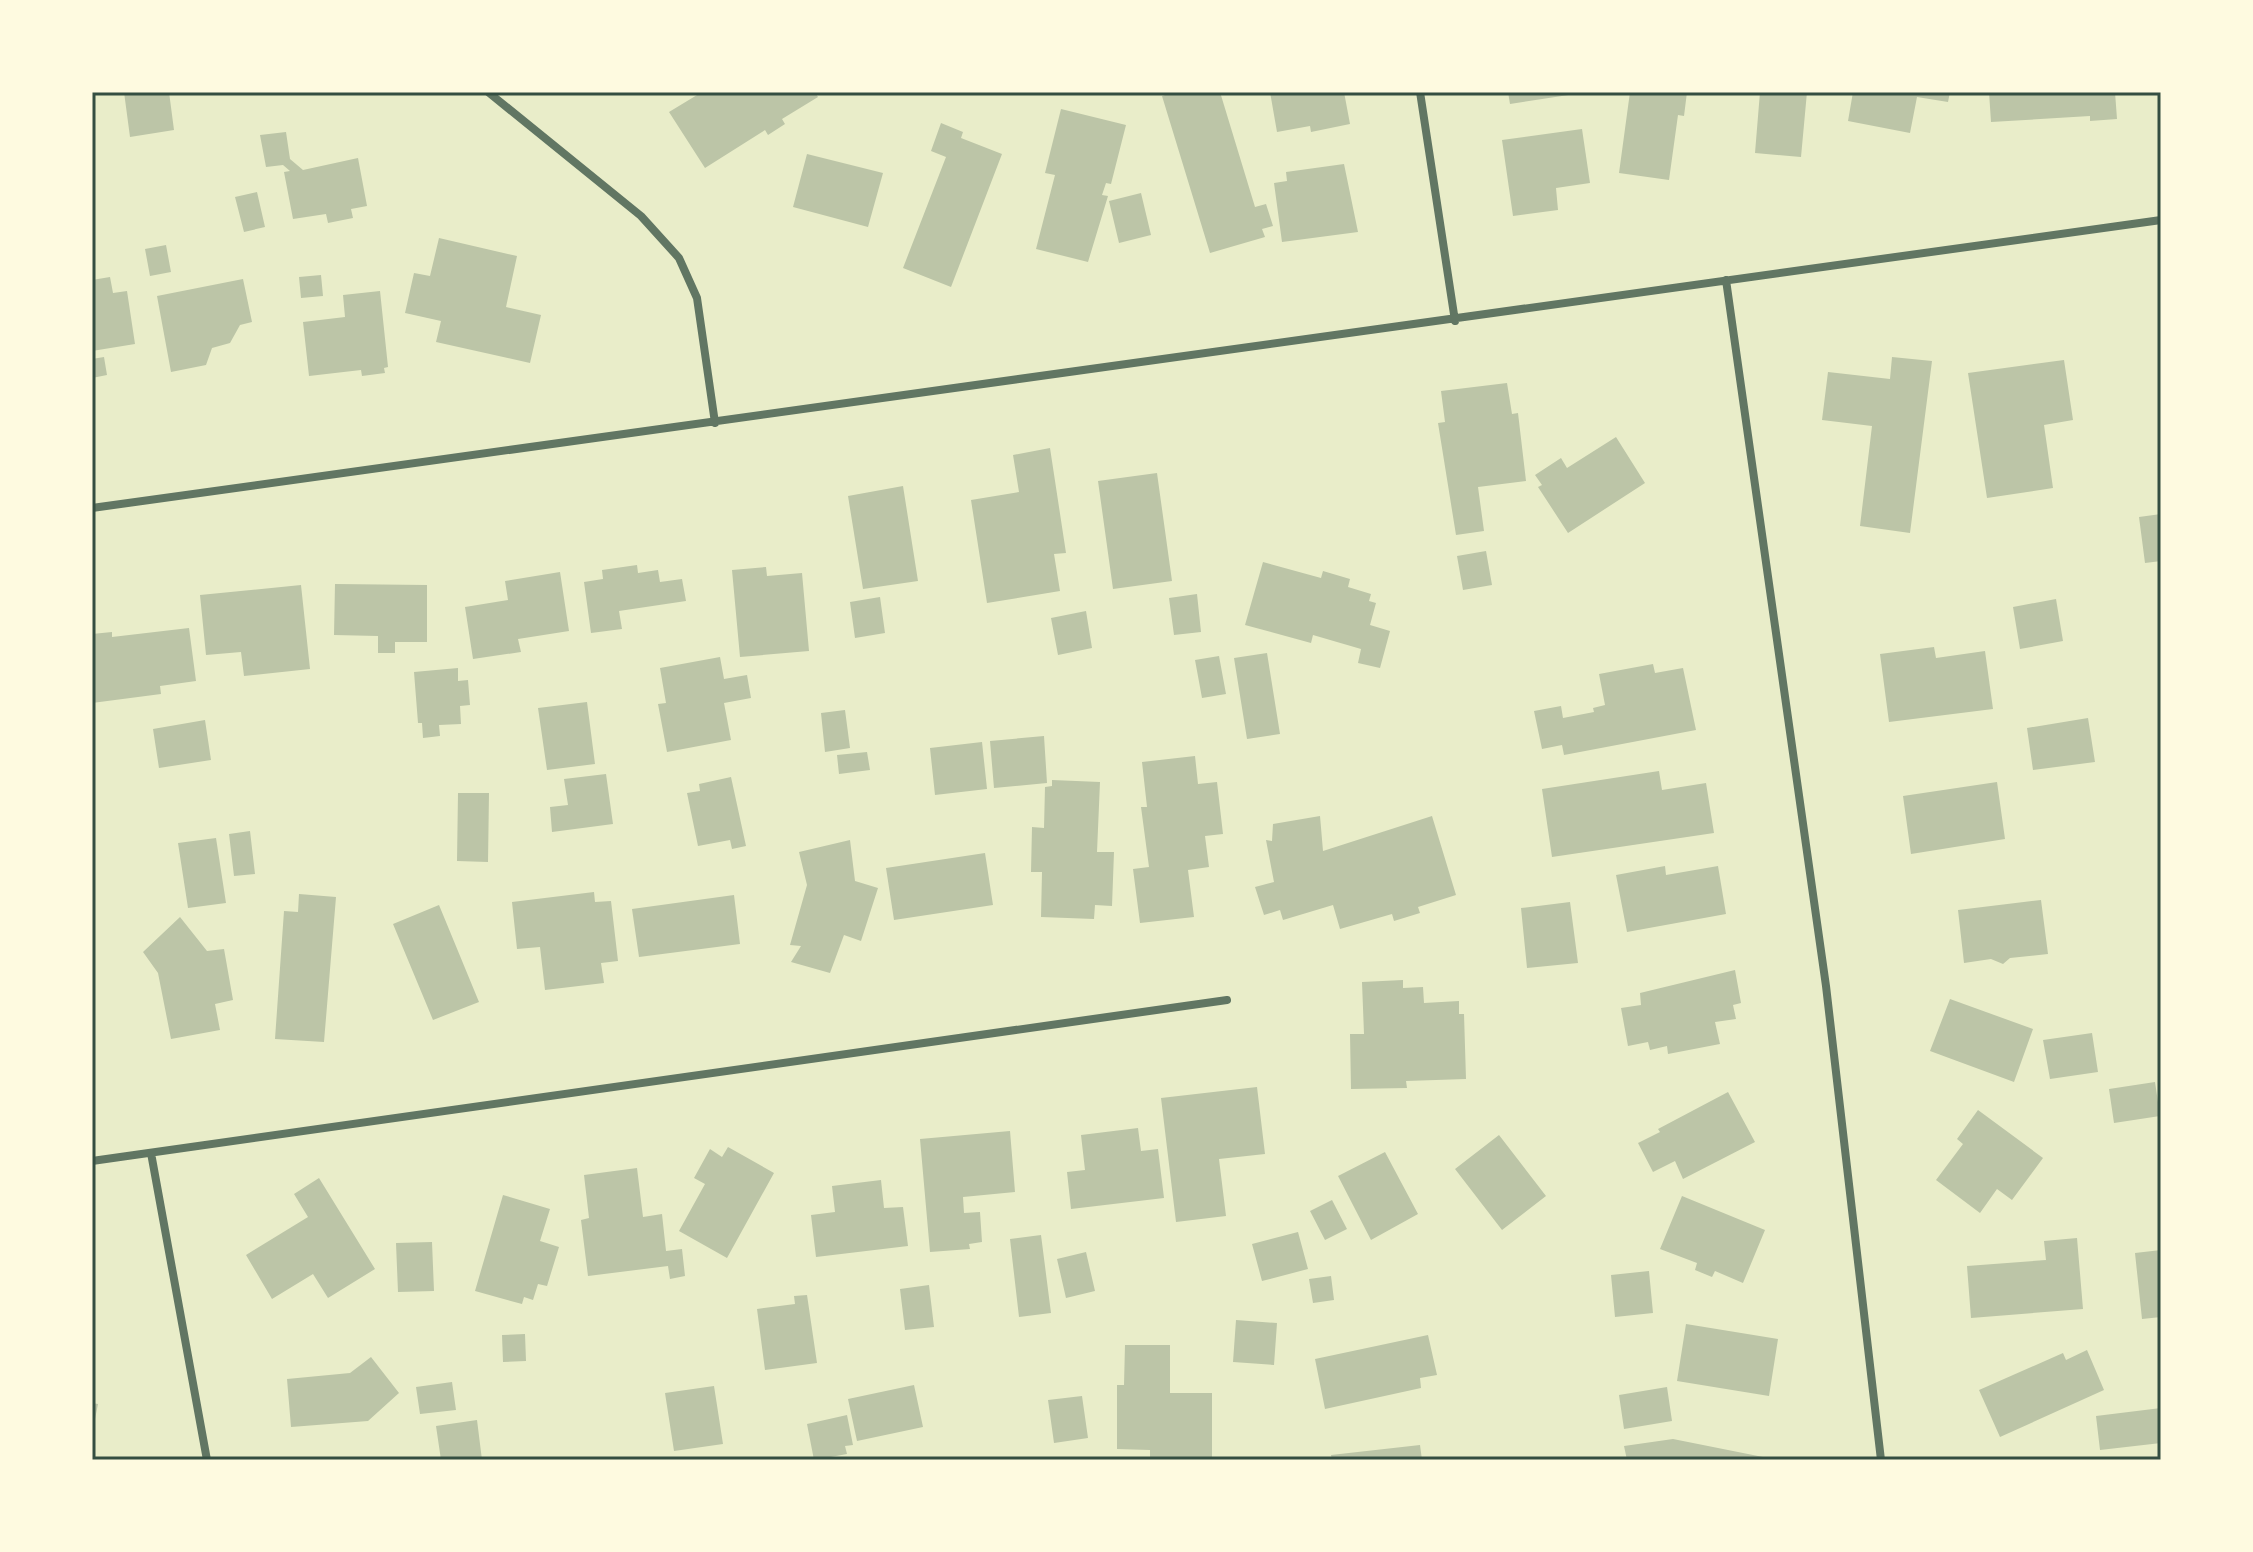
<svg xmlns="http://www.w3.org/2000/svg" width="2253" height="1552" font-family="'IBM Plex Serif',serif">
<rect width="100%" height="100%" fill="#e9edc9"/>
<path fill="#bcc5a7" d="M124 92H169L174 130 130 137Z
M702 92H815L818 97 782 119 785 124 768 135 765 130 705 168 669 112Z
M1174 92H1220L1255 207 1266 204 1273 226 1262 229 1265 237 1210 253 1162 96Z
M1270 92H1344L1350 124 1311 132 1310 126 1277 132Z
M1508 92H1575V94L1510 104Z
M1630 92H1687L1684 116 1678 115 1669 180 1619 173Z
M1760 92H1807L1801 157 1755 153Z
M1853 92H1950L1948 102 1917 97 1910 133 1848 121Z
M1989 92H2115L2117 119 2090 121V116L1991 122Z
M1061 109 1126 125 1111 184 1106 183 1102 195 1108 196 1088 262 1036 249 1055 175 1045 173Z
M941 123 963 132 961 138 1002 154 951 287 903 268 946 157 931 151Z
M1582 129 1590 183 1556 188 1558 210 1513 216 1502 140Z
M286 132 290 159 303 170 358 158 367 206 351 209 353 218 328 223 326 214 293 219 284 172 290 171 283 165 266 167 260 135Z
M807 154 883 173 868 227 793 207Z
M1344 164 1358 232 1282 242 1274 183 1287 181 1286 172Z
M257 192 265 227 244 232 235 197Z
M1141 193 1151 235 1119 243 1109 201Z
M439 238 517 256 506 307 541 315 530 363 436 342 441 321 405 313 414 273 430 276Z
M166 245 171 272 150 276 145 249Z
M321 275 323 296 301 298 299 277Z
M110 277 113 293 127 291 135 344 92 351V280Z
M243 279 252 322 240 325 230 343 212 348 206 365 171 372 157 296Z
M380 291 388 367 384 368 385 373 362 376 361 370 309 376 303 322 345 317 343 295Z
M104 357 107 375 92 378V359Z
M1892 357 1932 361 1910 533 1860 526 1872 426 1822 420 1828 372 1890 379Z
M2064 360 2073 420 2044 425 2053 488 1987 498 1968 373Z
M1507 383 1512 414 1518 413 1526 481 1478 487 1484 531 1456 535 1438 423 1445 422 1441 391Z
M1616 437 1645 483 1568 533 1538 487 1542 485 1535 475 1561 458 1567 468Z
M1050 448 1066 553 1054 554 1060 591 987 603 971 500 1019 492 1013 455Z
M1157 473 1172 581 1113 589 1098 481Z
M903 486 918 581 863 589 848 496Z
M2161 514V561L2145 563 2139 517Z
M1486 551 1492 585 1463 590 1457 556Z
M1263 562 1321 578 1323 571 1350 579 1348 587 1371 594 1369 601 1376 603 1370 625 1390 631 1380 668 1358 663 1361 649 1313 635 1311 643 1245 625Z
M637 565 638 573 658 570 660 582 682 579 686 601 619 611 622 629 591 633 584 582 603 579 602 570Z
M766 567 767 576 802 573 809 651 740 657 732 570Z
M560 572 569 631 518 639 521 652 473 659 465 607 508 600 505 581Z
M335 584 427 585V642H395V653H378V636L334 635Z
M301 585 310 669 244 676 241 652 206 655 200 595Z
M1197 594 1201 632 1174 635 1169 598Z
M880 597 885 633 855 638 850 602Z
M2056 599 2063 641 2020 649 2013 607Z
M1086 611 1092 648 1058 655 1051 618Z
M189 628 196 681 160 686 161 694 92 703V634L112 632V637Z
M1934 647 1936 658 1985 651 1993 709 1889 722 1880 654Z
M1267 653 1280 734 1247 739 1234 658Z
M1219 656 1226 694 1202 698 1195 660Z
M720 657 724 679 747 675 751 698 724 703 731 740 667 752 658 704 666 703 660 668Z
M1653 664 1655 673 1683 668 1696 730 1564 755 1562 745 1542 749 1534 711 1561 706 1563 718 1594 712 1593 708 1605 705 1599 674Z
M458 668V681L468 680 470 705 460 706 461 724 439 725 440 736 423 738 422 723H418L414 672Z
M587 702 595 764 547 770 538 708Z
M845 710 850 748 825 752 821 713Z
M2088 718 2095 762 2033 770 2027 728Z
M205 720 211 760 159 768 153 729Z
M1044 736 1047 783 994 788 990 741Z
M982 742 987 789 935 795 930 748Z
M867 752 870 770 839 774 837 755Z
M1195 756 1198 784 1217 782 1223 834 1205 836 1209 867 1188 870 1194 917 1140 923 1133 869 1149 867 1141 807H1147L1142 762Z
M1659 771 1662 790 1706 783 1714 833 1552 857 1542 789Z
M606 774 613 824 552 832 550 807 568 805 564 779Z
M731 777 746 846 732 849 730 840 698 846 687 793 700 791 699 784Z
M1052 780 1100 782 1097 852H1114L1112 906 1095 905 1094 919 1041 917 1042 872H1031L1032 827 1044 828 1045 787 1052 786Z
M1997 782 2005 839 1911 854 1903 796Z
M458 793H489L488 862 457 861Z
M1320 816 1323 851 1432 816 1456 895 1418 907 1420 913 1394 921 1392 914 1340 929 1333 905 1283 920 1280 910 1264 915 1255 887 1274 882 1266 840 1272 841 1273 824Z
M250 831 255 874 234 876 229 834Z
M216 838 226 903 188 908 178 843Z
M850 840 855 881 878 888 861 941 844 935 830 973 791 962 801 946 790 945 807 885 799 852Z
M985 853 993 905 894 920 886 868Z
M1665 866 1666 875 1718 866 1726 914 1627 932 1616 875Z
M594 892 595 902 611 901 618 961 601 963 604 983 545 990 540 947 517 949 512 902Z
M299 894 336 897 324 1042 275 1039 284 911 298 912Z
M734 895 740 944 639 957 632 909Z
M2041 900 2048 954 2010 958 2003 964 1991 959 1964 963 1958 910Z
M1570 902 1578 963 1527 968 1521 908Z
M439 905 479 1002 433 1020 393 924Z
M180 917 207 951 224 949 233 1000 215 1004 220 1030 171 1039 158 973 143 952Z
M1735 970 1741 1003 1733 1005 1736 1019 1715 1022 1720 1044 1668 1054 1667 1046 1650 1050 1648 1042 1628 1046 1621 1008 1641 1005 1640 993Z
M1403 980V988L1423 987 1424 1003 1459 1001V1014H1464L1466 1079 1406 1081 1407 1088 1351 1089 1350 1034H1364L1362 982Z
M1950 999 2033 1029 2014 1082 1930 1051Z
M2092 1033 2098 1072 2050 1079 2043 1040Z
M2155 1082 2160 1116 2114 1123 2109 1089Z
M1257 1087 1265 1154 1219 1159 1226 1216 1176 1222 1161 1098Z
M1728 1092 1755 1142 1683 1179 1675 1161 1653 1172 1638 1143 1660 1132 1658 1129Z
M1978 1110 2043 1158 2012 1200 1997 1189 1980 1213 1936 1180 1963 1144 1957 1139Z
M1138 1128 1141 1151 1158 1149 1164 1198 1071 1209 1067 1172 1085 1170 1081 1135Z
M1010 1131 1015 1192 963 1197 964 1213 980 1212 982 1242 969 1244 970 1249 930 1252 920 1139Z
M1499 1135 1546 1196 1502 1230 1455 1169Z
M728 1147 774 1173 727 1258 679 1231 705 1184 694 1178 710 1149 722 1157Z
M1385 1152 1418 1214 1371 1240 1338 1176Z
M637 1168 643 1217 662 1214 666 1251 682 1249 685 1276 670 1279 668 1266 588 1276 581 1220 589 1218 584 1175Z
M319 1178 375 1269 328 1298 313 1274 272 1299 246 1255 308 1217 294 1194Z
M881 1180 884 1208 903 1207 908 1246 816 1257 811 1215 835 1212 832 1186Z
M503 1195 550 1209 540 1241 559 1247 547 1286 538 1284 533 1300 524 1297 522 1304 475 1291Z
M1682 1196 1765 1230 1743 1283 1715 1271 1712 1277 1695 1270 1697 1263 1660 1249Z
M1332 1200 1347 1229 1325 1240 1310 1211Z
M1298 1232 1308 1269 1262 1281 1252 1244Z
M1041 1235 1051 1313 1019 1317 1010 1239Z
M2077 1238 2083 1309 1971 1318 1967 1266 2046 1260 2044 1241Z
M432 1242 434 1291 398 1292 396 1243Z
M2161 1250V1317L2142 1319 2135 1253Z
M1086 1252 1095 1291 1066 1298 1057 1259Z
M1649 1271 1653 1313 1615 1317 1611 1275Z
M1331 1276 1334 1300 1313 1303 1309 1279Z
M929 1285 934 1327 905 1330 900 1289Z
M807 1295 817 1363 765 1370 757 1309 795 1304 794 1296Z
M1236 1320 1277 1323 1274 1365 1233 1362Z
M1686 1324 1778 1339 1769 1396 1677 1381Z
M525 1334 526 1361 503 1362 502 1335Z
M1428 1335 1437 1375 1420 1378 1421 1388 1325 1409 1315 1359Z
M1125 1345H1170V1393H1212V1460H1150V1450L1117 1449V1385H1124Z
M2087 1350 2104 1390 2000 1437 1979 1390 2063 1353 2066 1360Z
M371 1357 399 1393 368 1421 291 1427 287 1379 350 1373Z
M452 1382 456 1410 420 1414 416 1387Z
M914 1385 923 1427 857 1441 848 1399Z
M714 1386 723 1444 674 1451 665 1393Z
M1667 1387 1672 1421 1624 1429 1619 1395Z
M1082 1396 1088 1438 1054 1443 1048 1400Z
M92 1403 98 1404 93 1429H92Z
M2161 1408V1443L2100 1450 2096 1416Z
M847 1415 853 1445 845 1446 847 1454 814 1460 807 1424Z
M477 1420 482 1460H441L436 1426Z
M1673 1439 1773 1459V1460H1627L1624 1446Z
M1420 1445 1422 1460H1332L1331 1455Z"/>
<g fill="none" stroke-linecap="round" stroke-linejoin="round">
<path stroke="#617663" stroke-width="8" d="M488 92 641 216 679 258 697 298 715 423
M1420 92 1455 321
M1726 280 1826 986 1881 1460
M92 508 2161 220
M151 1153 207 1460
M92 1161 1227 1000"/>
</g>
<rect width="2253" height="1552" fill="none" stroke="#fefae0" stroke-width="188"/>
<rect x="94" y="94" width="2065" height="1364" fill="none" stroke="#344e41" stroke-width="3"/>
</svg>
